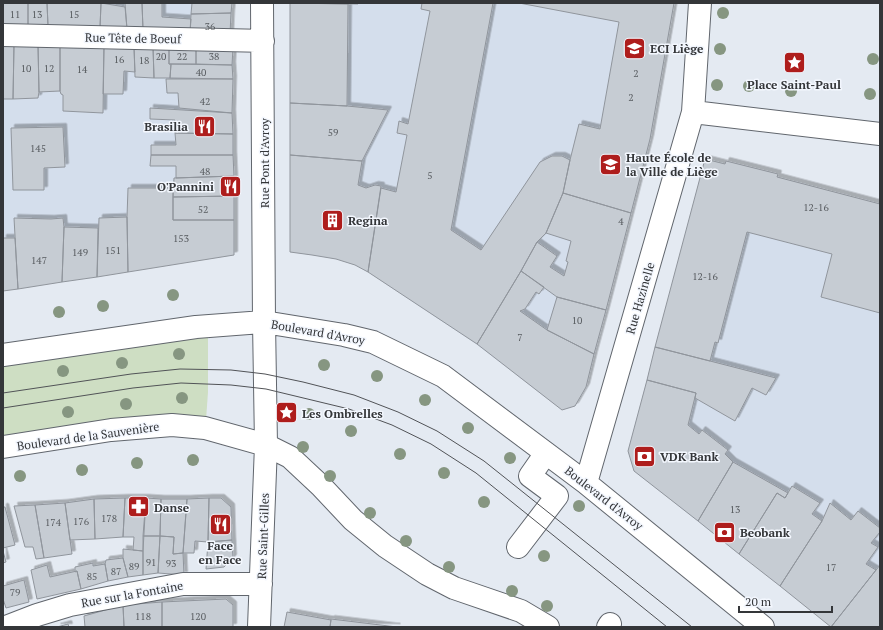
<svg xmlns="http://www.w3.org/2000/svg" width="883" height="630" font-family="'PT Serif',serif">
<defs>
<filter id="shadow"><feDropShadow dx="3.5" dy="-3.5" stdDeviation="0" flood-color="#0004"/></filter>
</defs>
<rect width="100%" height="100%" fill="#e4eaf2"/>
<path fill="#d4deec" d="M3 3H232L230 34 233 48 232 113 234 176V255L3 291Z
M290 3H674L650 139 586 387 575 406 562 410 476 344 368 272 355 265 336 259 312 255 290 252Z
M705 159 725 164 726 161 778 174V177L880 204V627H832L634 471 628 451Z"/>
<path fill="#cedec3" d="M208 330V392L206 420 3 439V358Z"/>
<path fill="#c6ccd3" stroke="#90959c" filter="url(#shadow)" d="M3 3H28V25H3Z
M28 3H47L48 26 28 25Z
M47 3H101L100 28 48 26Z
M101 3 125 7 127 29 100 28Z
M125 3H142L143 30 127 29Z
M142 3H162V17L191 19 190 33 143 30Z
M192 3H232L231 13 191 14Z
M290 3 348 4 347 106 290 103Z
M290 3H358V4Z
M422 3H493L451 230 481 250 540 162 552 156H562L570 160 563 193 546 233 537 242 521 271 477 344 368 272 381 188 396 192 407 135 397 133 399 121 408 124 430 11 421 9Z
M519 3H674L650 139 631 213 563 193 570 160 579 124 600 129 619 22Z
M231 13 230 34 190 33 191 14Z
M3 44H14L13 99H3Z
M14 44 38 45 39 92 38 98 13 99Z
M60 44 104 46 103 113 63 111V95L61 94 60 91Z
M60 44V91L39 92 38 45Z
M104 46 134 47 135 72 124 71 123 94H103Z
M134 47H153L154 78 135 77Z
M153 47 169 48V64H171L170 78H154Z
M196 47V64H169V48Z
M196 47 233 48 232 65 196 64Z
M171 64 232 65 233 79 170 78Z
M166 79H233L232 113 179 108 178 93H167Z
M290 103 347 106 388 110 362 161 290 155Z
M150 108 232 113 233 134 175 133V120L150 119Z
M63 127 65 167 44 168V190H13L11 128Z
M175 133 233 134V155H151V145H176Z
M151 155H233L234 176 176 178V166H150Z
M290 155 362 161 358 185 366 188 375 185 381 186 368 272 355 265 336 259 312 255 290 252Z
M705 159 725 164 726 161 778 174 777 177 880 204V313L821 297 832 254 747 232 718 343 715 342 710 361 655 347Z
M234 176V196L173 197 174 178Z
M128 188H173V220H234V255L128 272 127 217Z
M563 193 631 213 606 310 557 297 521 271 537 242 557 256 550 267 564 276 568 262 566 261 571 241 546 233Z
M234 196V220H173V197Z
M127 217 128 272 97 277 99 218Z
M14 218 51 219 63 218 64 227 62 282 18 289Z
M64 227 98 228 97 277 62 282Z
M3 238H15L18 289 3 291Z
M521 271 544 287 539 294 536 292 525 309 520 311 547 330 594 354 586 387 575 406 562 410 477 344Z
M557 297 606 310 594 354 547 330Z
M655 347 710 361 776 378 766 395 752 388 735 421 695 398 696 393 647 380Z
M647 380 696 393 688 425 699 434 702 430 728 450 725 454 733 462 698 521 634 471 628 451Z
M733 462 788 493 785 498 777 493 739 554 698 521Z
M792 486 820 503 812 514 822 521 780 586 739 554 777 493 785 498Z
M125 498 123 537 95 539 94 499Z
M125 498H146L143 551 133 550 134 537H123Z
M146 498 161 499 160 536H143Z
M209 498H221L231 507 232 540 208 542Z
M209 498 208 542 195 541 194 553H183L187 499Z
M94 499 95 539 70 540 65 503Z
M161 499H187L183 553 173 554 174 537 160 536Z
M65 503 72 554 44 558 35 505Z
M830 503 851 520 858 511 880 528V532L871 543 878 547 866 564 876 570 831 627 780 586 822 521Z
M35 505 44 558 36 559 33 547H25L14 506Z
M3 507H5L15 545 3 548Z
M143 536H160L158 573 143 575Z
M160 536 174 537 173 554 183 553 184 575 158 573Z
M232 540 233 558 224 567 206 569 208 542Z
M123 549 143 551V575L128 577 123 558Z
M3 551 6 562 3 563Z
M123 558 128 577 108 581 105 564 106 560Z
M93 563V566L105 564 108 581 81 589 77 571 75 572V567Z
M47 565 50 577 77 571 81 589 37 599 31 570Z
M880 565V627H831Z
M24 580 29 602 6 608 3 599V586Z
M226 599 233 605V627H162V602Z
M162 602V627H124L123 605Z
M123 605 124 627H85L84 616Z
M287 612 331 620 330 627H284Z
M331 619 397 627H330Z
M68 624 69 627H57Z"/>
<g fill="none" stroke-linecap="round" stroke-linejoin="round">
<defs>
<path id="minor" d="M3 35 263 41
M693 112 880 134
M3 355 196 327 264 322 344 335 373 342 443 376 586 483 763 627
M3 447 111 430 172 425 205 428 266 445 290 457 321 486 353 520 385 546 427 574 454 588 521 611 548 627
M586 483 693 112 700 3
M518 547 557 496 530 476 546 453
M6 627 37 615 70 605 183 584H261
M259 627 266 445 264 322 262 3
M608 627 610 624"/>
</defs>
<use href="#minor" stroke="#61666d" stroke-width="24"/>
<use href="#minor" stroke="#fff" stroke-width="22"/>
<path stroke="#515357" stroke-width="1" d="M3 393 131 374 180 369 231 370 265 374 303 382 354 395 398 412 437 431 484 461 692 627
M3 408 133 388 181 383 231 385 266 389 349 409 392 425 431 444 476 473 667 627"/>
</g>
<g fill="#869681">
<circle cx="723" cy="13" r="6"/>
<circle cx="720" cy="49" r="6"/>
<circle cx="873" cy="59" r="6"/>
<circle cx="717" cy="85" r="6"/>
<circle cx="749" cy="86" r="6"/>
<circle cx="791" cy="91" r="6"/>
<circle cx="870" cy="94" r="6"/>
<circle cx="173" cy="295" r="6"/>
<circle cx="103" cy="306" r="6"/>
<circle cx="59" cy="312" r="6"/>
<circle cx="179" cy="354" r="6"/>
<circle cx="122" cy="363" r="6"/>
<circle cx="324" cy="365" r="6"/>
<circle cx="63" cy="371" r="6"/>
<circle cx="377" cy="376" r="6"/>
<circle cx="182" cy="398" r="6"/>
<circle cx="425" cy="400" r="6"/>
<circle cx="126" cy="404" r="6"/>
<circle cx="68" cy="412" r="6"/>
<circle cx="309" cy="414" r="6"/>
<circle cx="468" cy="428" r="6"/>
<circle cx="351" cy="431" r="6"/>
<circle cx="303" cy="447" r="6"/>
<circle cx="400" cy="454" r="6"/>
<circle cx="510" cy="458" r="6"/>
<circle cx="193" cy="460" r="6"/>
<circle cx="137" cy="463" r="6"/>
<circle cx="82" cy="470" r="6"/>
<circle cx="444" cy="473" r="6"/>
<circle cx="20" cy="476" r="6"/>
<circle cx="330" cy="476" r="6"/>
<circle cx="484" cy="502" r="6"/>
<circle cx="579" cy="506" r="6"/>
<circle cx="370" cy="513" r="6"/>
<circle cx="406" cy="541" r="6"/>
<circle cx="544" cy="556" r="6"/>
<circle cx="449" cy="567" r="6"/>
<circle cx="512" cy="591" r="6"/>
<circle cx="547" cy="606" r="6"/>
</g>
<defs>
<symbol id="school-square" viewBox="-11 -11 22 22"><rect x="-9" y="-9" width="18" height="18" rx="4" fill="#ae1d1c" stroke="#f3f7fe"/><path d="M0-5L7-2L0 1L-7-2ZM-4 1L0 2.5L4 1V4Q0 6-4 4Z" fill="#fff"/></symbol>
<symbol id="sight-square" viewBox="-11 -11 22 22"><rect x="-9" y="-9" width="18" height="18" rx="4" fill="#ae1d1c" stroke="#f3f7fe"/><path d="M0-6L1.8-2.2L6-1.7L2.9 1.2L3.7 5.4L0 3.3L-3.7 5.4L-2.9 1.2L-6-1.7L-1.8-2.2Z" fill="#fff"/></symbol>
<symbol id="restaurant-square" viewBox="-11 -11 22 22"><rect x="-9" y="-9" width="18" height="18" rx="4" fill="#ae1d1c" stroke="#f3f7fe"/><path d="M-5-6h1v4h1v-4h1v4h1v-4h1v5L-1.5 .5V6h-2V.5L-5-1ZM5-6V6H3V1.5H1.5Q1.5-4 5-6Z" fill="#fff"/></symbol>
<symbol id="university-square" viewBox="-11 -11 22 22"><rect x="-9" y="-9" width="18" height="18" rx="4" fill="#ae1d1c" stroke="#f3f7fe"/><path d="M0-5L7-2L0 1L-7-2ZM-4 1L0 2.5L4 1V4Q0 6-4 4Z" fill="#fff"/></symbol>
<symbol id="building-square" viewBox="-11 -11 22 22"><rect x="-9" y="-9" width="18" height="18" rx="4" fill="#ae1d1c" stroke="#f3f7fe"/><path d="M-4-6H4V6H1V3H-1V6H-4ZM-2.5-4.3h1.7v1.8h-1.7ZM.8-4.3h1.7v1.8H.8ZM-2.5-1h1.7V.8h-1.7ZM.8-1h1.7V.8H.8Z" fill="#fff"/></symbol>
<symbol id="bank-square" viewBox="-11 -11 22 22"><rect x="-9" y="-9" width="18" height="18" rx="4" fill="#ae1d1c" stroke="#f3f7fe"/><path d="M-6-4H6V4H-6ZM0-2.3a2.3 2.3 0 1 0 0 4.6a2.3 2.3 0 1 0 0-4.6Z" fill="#fff"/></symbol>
<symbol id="pharmacy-square" viewBox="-11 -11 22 22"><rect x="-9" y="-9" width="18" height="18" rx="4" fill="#ae1d1c" stroke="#f3f7fe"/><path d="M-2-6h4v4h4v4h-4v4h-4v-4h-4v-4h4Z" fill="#fff"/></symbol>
</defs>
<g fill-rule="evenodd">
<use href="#school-square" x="622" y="36" width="25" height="25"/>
<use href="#sight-square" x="782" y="50" width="25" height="25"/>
<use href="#restaurant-square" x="192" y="114" width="25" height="25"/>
<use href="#university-square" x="598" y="152" width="25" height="25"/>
<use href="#restaurant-square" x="218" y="174" width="25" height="25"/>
<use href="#building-square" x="320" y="208" width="25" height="25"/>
<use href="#sight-square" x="274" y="400" width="25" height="25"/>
<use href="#bank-square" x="632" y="444" width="25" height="25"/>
<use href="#pharmacy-square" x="126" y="494" width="25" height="25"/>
<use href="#restaurant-square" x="208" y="512" width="25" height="25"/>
<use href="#bank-square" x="712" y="520" width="25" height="25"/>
</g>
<g text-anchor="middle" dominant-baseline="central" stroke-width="3" stroke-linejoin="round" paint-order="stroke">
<g font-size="10" fill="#585c60">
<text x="15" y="14">11</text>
<text x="37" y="14">13</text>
<text x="74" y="14">15</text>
<text x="210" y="26">36</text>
<text x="161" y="56">20</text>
<text x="182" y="56">22</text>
<text x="214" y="56">38</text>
<text x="119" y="59">16</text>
<text x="144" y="60">18</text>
<text x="26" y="68">10</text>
<text x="49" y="68">12</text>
<text x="82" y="69">14</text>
<text x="201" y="72">40</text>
<text x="636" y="73">2</text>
<text x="631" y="97">2</text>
<text x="205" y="101">42</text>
<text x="333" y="132">59</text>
<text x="38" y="148">145</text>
<text x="205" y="171">48</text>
<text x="430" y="175">5</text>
<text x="816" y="207">12-16</text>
<text x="203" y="209">52</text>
<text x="621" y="221">4</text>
<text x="181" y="238">153</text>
<text x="113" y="250">151</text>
<text x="80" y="252">149</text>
<text x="39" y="260">147</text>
<text x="705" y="276">12-16</text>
<text x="577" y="320">10</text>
<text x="520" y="337">7</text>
<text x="735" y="509">13</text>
<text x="109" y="518">178</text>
<text x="81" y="521">176</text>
<text x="53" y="522">174</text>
<text x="151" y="562">91</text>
<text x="171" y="563">93</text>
<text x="134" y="566">89</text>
<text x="831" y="567">17</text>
<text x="116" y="571">87</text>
<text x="92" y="576">85</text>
<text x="15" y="592">79</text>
<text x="143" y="616">118</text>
<text x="198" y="616">120</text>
</g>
<g font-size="12" fill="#343639" stroke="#f3f7fe">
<text transform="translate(133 38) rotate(1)">Rue Tête de Boeuf</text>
<text transform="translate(264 163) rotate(-90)">Rue Pont d'Avroy</text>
<text transform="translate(640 298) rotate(-74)">Rue Hazinelle</text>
<text transform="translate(318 332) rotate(10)">Boulevard d'Avroy</text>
<text transform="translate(88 436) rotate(-8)">Boulevard de la Sauvenière</text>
<text transform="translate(604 498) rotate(38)">Boulevard d'Avroy</text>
<text transform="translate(263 536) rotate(-88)">Rue Saint-Gilles</text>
<text transform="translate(132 594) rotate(-10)">Rue sur la Fontaine</text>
</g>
<g font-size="12" font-weight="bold" fill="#343639" stroke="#f3f7fe" text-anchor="start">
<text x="650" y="48">ECI Liège</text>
<text x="794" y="84" text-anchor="middle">Place Saint-Paul</text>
<text x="188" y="126" text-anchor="end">Brasilia</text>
<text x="626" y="157">Haute École de<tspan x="626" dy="14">la Ville de Liège</tspan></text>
<text x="214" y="186" text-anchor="end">O'Pannini</text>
<text x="348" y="220">Regina</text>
<text x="302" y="413">Les Ombrelles</text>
<text x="660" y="456">VDK Bank</text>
<text x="154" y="507">Danse</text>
<text x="740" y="532">Beobank</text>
<text x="220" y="545" text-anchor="middle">Face<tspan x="220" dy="14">en Face</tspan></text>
</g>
</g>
<rect width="883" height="630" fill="none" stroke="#343639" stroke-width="8"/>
<path d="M739 606v6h93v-6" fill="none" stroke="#343639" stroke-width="2"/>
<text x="745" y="606" font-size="12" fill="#343639" stroke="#f3f7fe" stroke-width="3" paint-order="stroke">20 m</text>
</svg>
